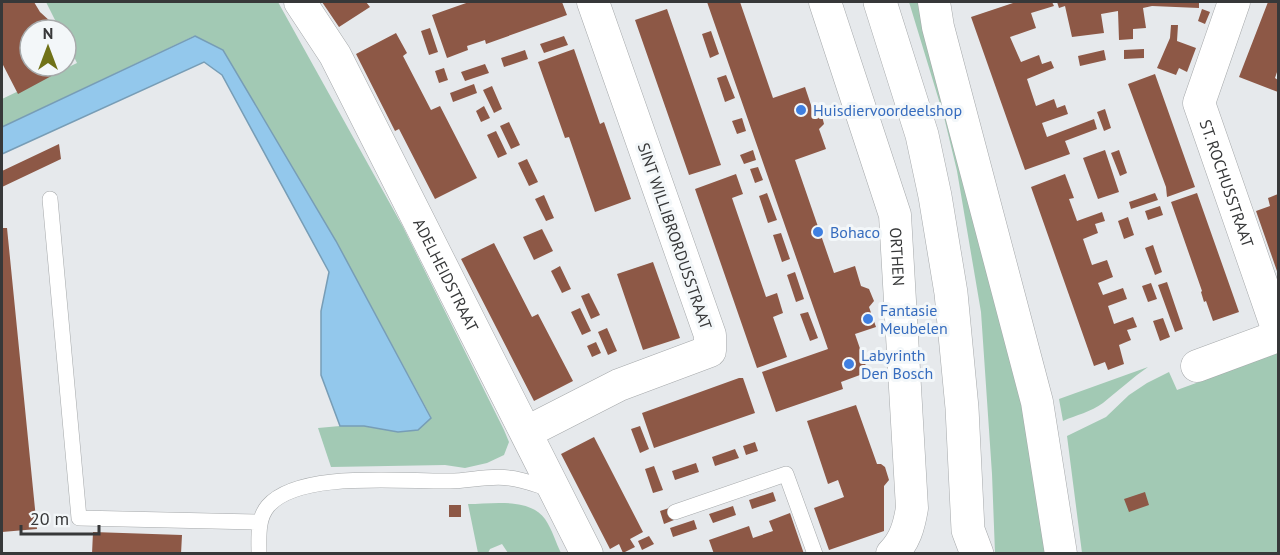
<svg xmlns="http://www.w3.org/2000/svg" width="1280" height="555" font-family="'PT Sans',sans-serif">
<rect width="100%" height="100%" fill="#e6e9ec"/>
<path fill="#a2c9b4" d="M46 2H278L403 227 504 430 509 442 504 455 487 463 465 468 445 465 331 467 318 428 340 426H364L398 432 431 417 336 241 223 50 194 36 2 127V99L77 63 66 41V30H60Z
M909 2H920L1023 408 1050 553H995L992 474 981 312 957 171 944 117Z
M1278 353V553H1082L1067 436 1106 417 1129 395 1147 383 1169 372 1177 390Z
M1148 367C1132 378 1118 391 1103 403 1091 412 1076 415 1063 421L1059 399Z
M468 504C491 504 529 497 545 519 552 529 556 543 561 553H508L502 544 490 549 488 553H478Z"/>
<path fill="#93c8ec" stroke="#779db6" stroke-width="1.5" d="M195 36 223 50 336 241 431 418 418 430 398 432 364 426H340L321 375V311L329 272 222 75 204 62 2 154V127Z"/>
<path fill="#8d5846" d="M2 2H34L40 12 51 22 48 26 50 30H30V66H66V61L70 66 18 94 2 63Z
M322 2H366L370 7 339 27Z
M469 2H562L567 15 486 44 485 40 467 46 468 50 447 58 432 15Z
M707 2H740L773 98 805 87 812 108H818L821 112 824 124 819 129 826 149 795 160 834 273 855 266 861 286 869 289 874 301 869 307 876 327 855 334 868 372 841 382 843 389 776 412 762 372 828 349Z
M1016 2H1052L1054 6 1031 13 1036 28 1010 37 1021 62 1039 55 1042 64 1051 61 1054 68 1027 79 1036 106 1054 99 1057 108 1065 105 1068 114 1042 123 1047 137 1094 119 1097 129 1065 141 1070 154 1025 170 971 17Z
M1057 2H1199V8L1152 6 1143 8 1146 28 1133 29V39L1119 40 1118 11 1101 14 1104 33 1072 37 1065 6 1059 8Z
M1268 2H1278V69L1275 78 1278 80V92L1239 77Z
M667 9 721 165 689 175 635 20Z
M1202 9 1210 12 1205 24 1198 21Z
M1171 25H1178L1177 41 1196 48 1187 72 1179 68 1176 75 1157 68 1170 38Z
M430 28 438 52 429 55 421 31Z
M711 31 719 54 710 58 702 34Z
M396 33 407 53 403 56 431 110 440 106 477 178 435 199 399 129 395 131 356 54Z
M564 36 568 45 544 53 540 44Z
M574 49 600 124 604 122 631 199 595 212 569 137 565 138 538 62Z
M1144 49V58L1124 59V50Z
M525 50 528 59 504 67 501 58Z
M1104 50 1106 60 1080 66 1078 56Z
M485 64 489 73 465 81 461 72Z
M444 68 448 80 439 83 435 71Z
M1155 74 1195 187 1167 197 1166 187 1128 84Z
M726 75 735 98 725 102 717 78Z
M474 84 477 93 453 102 450 93Z
M492 86 502 109 494 113 483 90Z
M484 106 490 118 481 122 476 111Z
M1105 109 1111 128 1104 131 1097 112Z
M742 118 746 131 737 134 732 121Z
M509 122 520 145 511 149 500 126Z
M496 131 507 154 498 158 487 135Z
M59 144 61 159 2 187V171Z
M753 150 756 160 744 164 740 155Z
M1105 150 1119 192 1098 199 1083 158Z
M1119 150 1127 173 1120 176 1111 153Z
M527 159 538 182 529 186 518 163Z
M758 167 763 180 755 183 750 169Z
M736 174 743 194 732 198 766 297 777 293 783 313 773 317 787 357 757 368 695 189Z
M1065 174 1074 198 1069 199 1077 221 1102 212 1105 221 1095 224 1098 233 1083 239 1092 265 1107 260 1113 277 1098 283 1103 295 1123 288 1127 299 1108 306 1114 324 1133 317 1137 327 1127 330 1131 340 1119 345 1124 364 1108 370 1105 362 1094 366 1031 187Z
M767 193 777 220 768 223 759 196Z
M1155 193 1158 200 1131 209 1129 202Z
M1197 193 1239 312 1213 321 1206 301 1204 302 1201 292 1202 291 1171 202Z
M1278 194V274L1256 211 1270 206 1268 198Z
M544 195 554 218 546 221 535 199Z
M1160 206 1163 215 1148 220 1145 211Z
M1128 217 1134 235 1124 239 1118 221Z
M2 228H7L37 529 2 532Z
M542 229 553 251 534 260 523 237Z
M781 233 790 259 782 262 773 235Z
M494 243 532 317 538 314 573 381 534 401 461 259Z
M1153 245 1162 272 1155 275 1145 248Z
M653 262 680 338 643 350 617 274Z
M560 266 571 289 562 293 551 271Z
M795 272 804 299 796 302 787 275Z
M1167 282 1183 329 1175 332 1158 285Z
M1151 283 1157 299 1148 302 1142 286Z
M589 293 600 315 591 319 581 296Z
M580 308 591 331 582 335 571 312Z
M808 312 818 338 810 341 800 314Z
M1163 318 1170 337 1160 341 1153 321Z
M607 328 617 351 608 355 598 332Z
M596 342 601 353 592 357 587 346Z
M739 378H743L755 413 654 448 642 413Z
M856 405 877 464H881L885 467 889 480 884 486V531L829 550 814 508 844 497 838 480 828 484 807 421Z
M640 426 649 449 640 453 631 429Z
M594 437 643 532 630 539 635 547 623 553 619 544 610 549 561 454Z
M755 442 758 451 746 455 743 446Z
M735 449 739 458 715 466 712 457Z
M696 463 699 472 675 480 672 471Z
M654 466 663 490 653 493 645 469Z
M773 492 776 501 752 509 749 500Z
M1145 492 1149 505 1129 512 1124 499Z
M449 505H461V517H449Z
M733 506 736 515 713 523 709 514Z
M669 508 674 520 664 524 660 511Z
M790 513 804 554H714L709 540 749 526 753 538 773 531 769 521Z
M694 520 697 529 673 537 670 528Z
M93 532 182 535 181 554H92Z
M649 536 654 544 642 550 638 541Z"/>
<g fill="none" stroke-linecap="round" stroke-linejoin="round">
<defs>
<path id="service" d="M50 199 79 518 259 522
M675 512 786 474 815 554
M259 554C259 537 257 519 268 506 299 470 404 482 450 481 469 481 490 475 509 478 523 479 539 486 553 490"/>
<g id="minor">
<path id="s1" d="M300 2 335 55 587 554"/>
<path id="s2" d="M825 2 895 215 912 508C909 526 905 541 892 554"/>
<path d="M934 2 938 27 1037 402 1061 554"/>
<path id="s3" d="M1234 2 1199 103 1278 331"/>
<path d="M1197 366 1278 336"/>
<path d="M527 432 619 385 710 351V335L593 2"/>
</g>
<path id="secondary" d="M880 2 922 135 935 196 951 293 962 408 968 530 977 554"/>
</defs>
<use href="#service" stroke="#a5a8aa" stroke-width="16"/>
<use href="#minor" stroke="#a5a8aa" stroke-width="33"/>
<use href="#secondary" stroke="#a5a8aa" stroke-width="34"/>
<use href="#service" stroke="#fff" stroke-width="15"/>
<use href="#minor" stroke="#fff" stroke-width="32"/>
<use href="#secondary" stroke="#fff" stroke-width="33"/>
</g>
<g fill="#3f7fe0" stroke="#f3f7f9" stroke-width="2">
<circle cx="801" cy="110" r="6"/>
<circle cx="818" cy="232" r="6"/>
<circle cx="868" cy="319" r="6"/>
<circle cx="849" cy="364" r="6"/>
</g>
<g text-anchor="middle" dominant-baseline="central" stroke-width="6" stroke-linejoin="round" paint-order="stroke">
<g font-size="16" fill="#366cbe" stroke="#f3f7f9" text-anchor="start">
<text x="813" y="110">Huisdiervoordeelshop</text>
<text x="830" y="232">Bohaco</text>
<text x="880" y="310">Fantasie<tspan x="880" dy="18">Meubelen</tspan></text>
<text x="861" y="355">Labyrinth<tspan x="861" dy="18">Den Bosch</tspan></text>
</g>
<g font-size="16" fill="#373839" stroke="#f3f7f9">
<text stroke="none"><textPath href="#s3" startOffset="192">ST. ROCHUSSTRAAT</textPath></text>
<text transform="translate(675 236) rotate(71)">SINT WILLIBRORDUSSTRAAT</text>
<text stroke="none"><textPath href="#s2" startOffset="266">ORTHEN</textPath></text>
<text stroke="none"><textPath href="#s1" startOffset="310">ADELHEIDSTRAAT</textPath></text>
</g>
</g>
<rect width="1280" height="555" fill="none" stroke="#373839" stroke-width="6"/>
<g transform="translate(48 48)"><circle r="28" fill="#f3f7f9" stroke="#a8abac" stroke-width="1.5"/>
<path d="M0-4.5L10 22L0 15L-10 22Z" fill="#707218"/>
<text y="-9" font-size="16" font-weight="bold" text-anchor="middle" fill="#373839">N</text>
</g>
<path d="M21 525v9h78v-9" fill="none" stroke="#373839" stroke-width="3"/>
<text x="30" y="525" font-size="18" fill="#373839" stroke="#f3f7f9" stroke-width="4.5" paint-order="stroke">20 m</text>
</svg>
